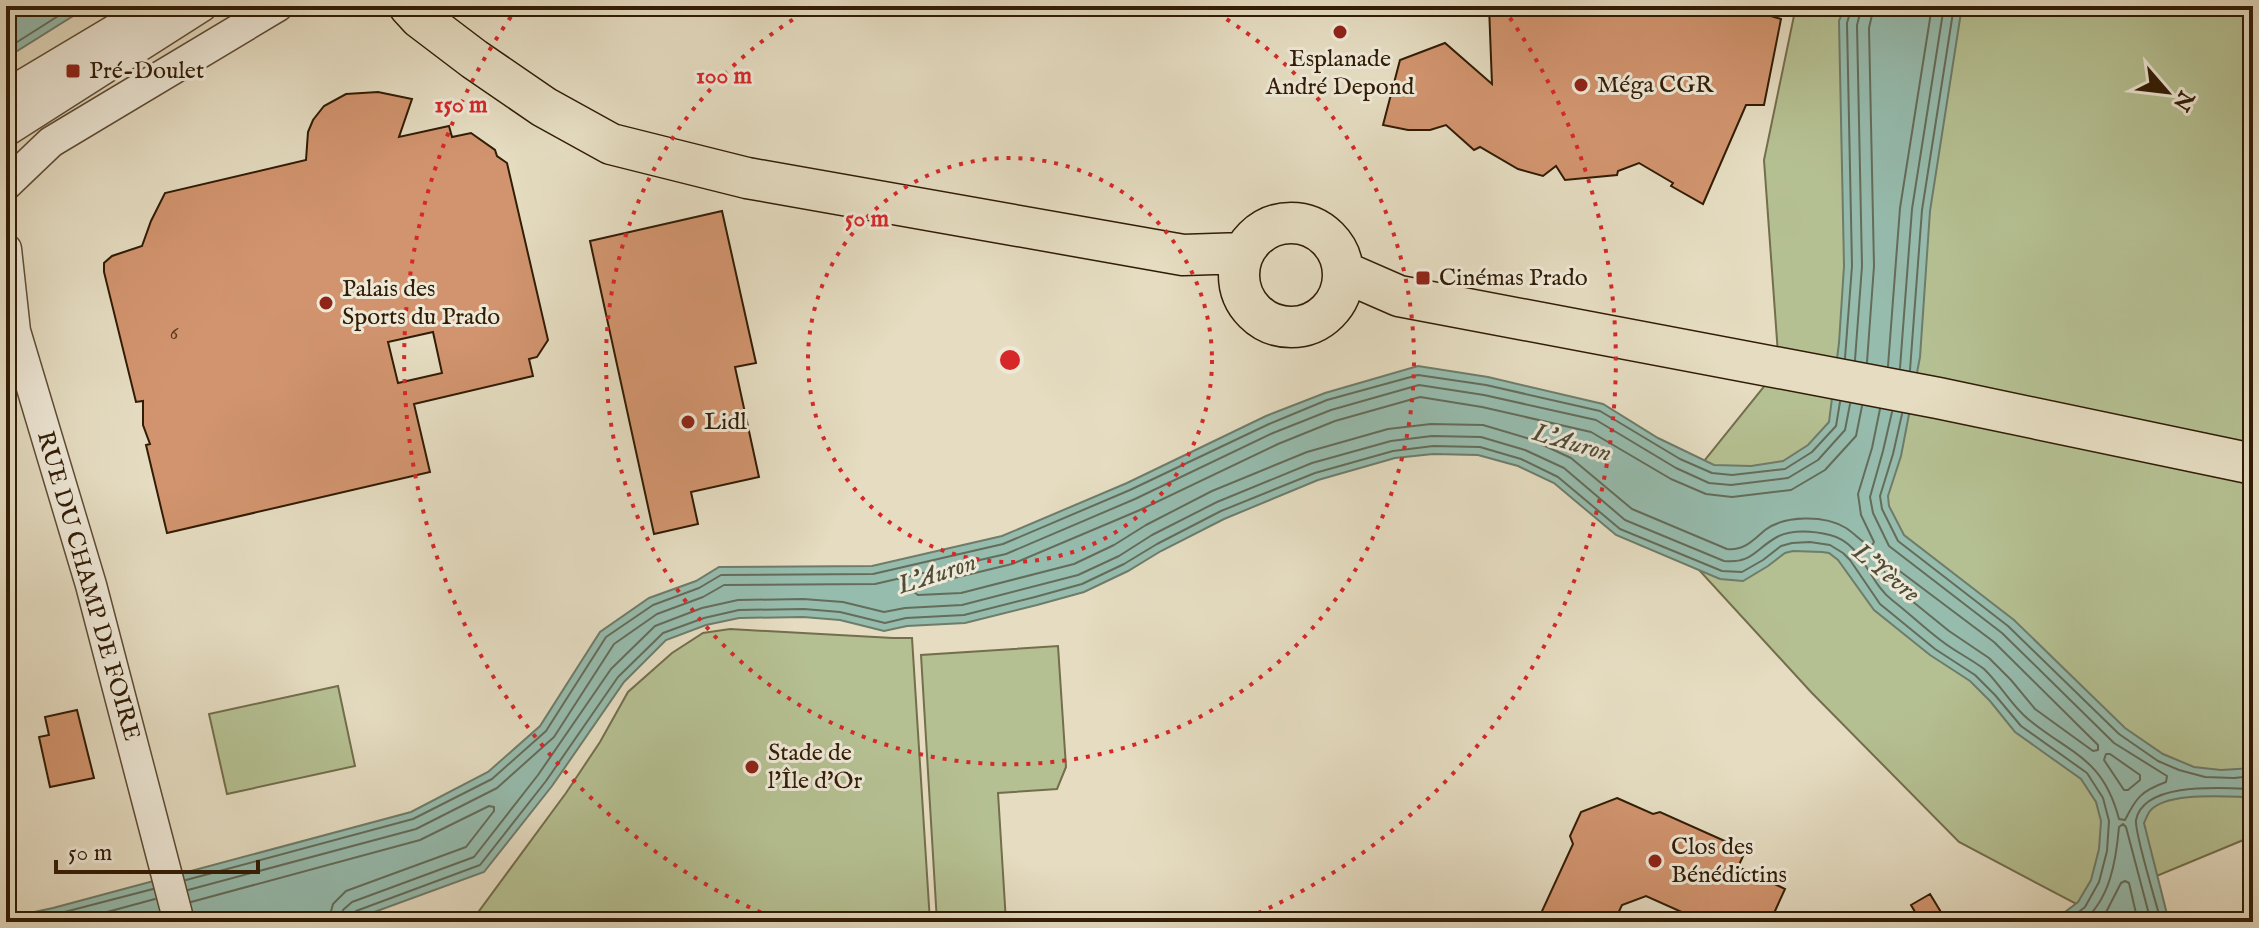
<svg xmlns="http://www.w3.org/2000/svg" width="2259" height="928" font-family="'IM FELL English',serif">
<rect width="100%" height="100%" fill="#e5dcc1"/>
<filter id="stains"><feTurbulence type="fractalNoise" baseFrequency=".0025" numOctaves="4"/><feColorMatrix values="0 0 0 0 .2 0 0 0 0 .09 0 0 0 0 .02 0 0 0 .5 -.17"/></filter>
<radialGradient id="worn" r=".72"><stop offset=".6" stop-color="#630" stop-opacity="0"/><stop offset="1" stop-color="#630" stop-opacity=".3"/></radialGradient>
<path fill="#b5c092" stroke="#736e4c" stroke-width="2" d="M1796 6H2253V836L2082 907 1959 842 1811 692 1655 522 1779 368 1764 160Z
M730 629 893 638H912L930 922H471L566 793 600 742 628 692 672 653 703 633Z
M1058 646 1066 767 1057 789 998 793 1006 922H937L921 655Z
M338 686 355 766 227 794 209 714Z"/>
<path fill="#96bcae" stroke="#6e7c6a" stroke-width="2" d="M6 6H89L6 58Z
M1845 6H1962L1930 211 1920 357 1901 456 1888 496 1889 506 1904 535 2014 620 2125 728 2163 754 2194 767 2221 770 2253 768V797C2228 797 2166 791 2150 811 2148 813 2145 821 2144 823L2169 922H2052L2078 902 2091 880 2099 849 2101 821 2096 802 2081 779 2015 732 1990 701 1970 681 1930 655 1874 610 1838 560 1829 553 1822 552 1793 551 1785 553 1768 566 1743 581 1720 579 1616 535 1554 483 1518 466 1478 455 1433 454 1395 458 1318 480 1224 519 1161 551 1128 571 1084 592 1037 605 965 623 907 626 884 631 840 620 803 617 739 618 706 625 666 640 624 682 552 786 484 872 347 922H6V918L53 908 411 812 488 772 540 726 600 632 649 598 696 581 719 567 872 566 1002 536 1127 483 1266 416 1325 393 1418 366 1488 377 1603 404 1658 438 1714 465 1751 466 1783 461 1808 445 1829 422 1839 343 1844 266 1839 21Z"/>
<g fill="none" stroke-linecap="round" stroke-linejoin="round">
<path stroke="#646c5a" stroke-width="2" d="M6 49 74 6
M1845 358 1852 266 1847 23 1852 6
M1855 360 1862 266 1857 25 1862 6
M1867 362 1874 266 1869 28 1874 6
M1888 366 1900 208 1932 6
M1900 368 1912 209 1944 6
M1910 370 1922 210 1954 6
M1862 406 1856 436 1825 470 1791 490 1732 497 1706 494 1671 479 1591 432 1482 407 1420 397 1335 421 1278 444 1140 510 1012 564 917 587 914 592 918 595 961 593 1074 564 1114 545 1146 525 1212 491 1307 452 1388 429 1431 424 1483 425 1530 439 1571 458 1632 509 1727 549C1744 551 1753 540 1765 530 1785 515 1825 515 1846 528 1855 534 1862 542 1871 547L1874 542 1861 515 1858 494 1872 448 1880 409
M1902 414 1893 454 1880 496 1882 509 1898 541 2008 626 2119 734 2158 761 2179 770 2205 777 2234 778 2253 776
M1881 557 1994 642 2098 745V750L2093 751 2035 709 2011 680 1989 658 1949 631 1896 588 1878 563V559Z
M2106 754H2110L2140 775V780L2128 790H2124L2104 760Z
M186 880 413 819 492 779 546 731 606 637 653 605 699 588 721 575 873 574 1003 544 1130 490 1269 424 1327 400 1418 375 1486 385 1600 411 1680 459 1712 473 1732 475 1785 469 1812 452 1836 426 1840 402
M188 890 416 829 497 788 554 737 614 644 657 614 703 597 724 585 875 584 1006 554 1135 499 1273 433 1331 410 1419 385 1484 395 1596 420 1676 468 1709 483 1731 485 1788 478 1818 460 1845 430 1850 404
M191 902 420 840 489 806 494 807V811L466 847 346 891 333 904 328 922
M26 922 153 889
M70 922 155 899
M340 922 343 910 352 902 474 857 538 775 611 669 655 626 702 608 738 600 803 599 843 602 884 612 905 608 962 605 1078 575 1119 556 1152 535 1217 502 1312 463 1391 441 1432 436 1481 437 1525 450 1564 468 1625 520 1724 561C1752 564 1755 549 1777 537 1792 529 1814 531 1830 535 1863 543 1868 582 1892 600 1909 613 1925 629 1943 642 1956 652 1971 659 1984 669 2000 684 2011 705 2028 719 2072 755 2103 758 2119 819L2125 820C2136 798 2141 791 2166 782L2167 776 2114 743 2002 633 1889 546 1873 513 1870 497 1883 451 1892 412
M351 922V916L356 911 480 865 546 781 618 677 663 633 704 618 739 610 804 609 840 612 885 623 906 618 964 615 1035 597 1082 584 1124 564 1157 544 1221 511 1315 473 1393 451 1433 446 1480 447 1521 459 1558 477 1620 529 1722 571 1742 572 1763 560 1781 546 1792 543 1810 542 1830 545 1843 553 1850 560 1880 604 1935 649 1975 675 1995 695 2021 726 2087 773 2103 798 2109 821 2107 851 2099 882 2085 907 2066 922
M2082 922C2110 900 2116 861 2119 827L2123 824 2126 827 2151 922
M2101 922 2121 883 2125 881 2129 883 2138 922
M2161 922C2157 905 2134 832 2136 820 2144 781 2223 788 2253 789"/>
</g>
<path fill="#d1946e" stroke="#311c05" stroke-width="2" fill-rule="evenodd" d="M1489 6H1764V14L1781 19 1764 105H1746L1703 204 1671 186 1673 183 1639 163 1618 171 1617 175 1565 180 1556 166 1543 176 1518 169 1480 147 1474 150 1446 125 1430 130H1408L1383 125 1400 60 1445 43 1492 84Z
M378 92 412 99 399 137 449 126 452 137 471 133 495 150 497 156 507 163 548 340 537 357 529 359 533 376 414 404 430 472 167 533 146 445 150 444 143 425V401L136 402 104 272V263L112 256 142 246 151 221 165 193 306 160 308 132 313 120 324 106 346 94ZM433 332 442 373 398 383 388 342Z
M722 211 756 363 735 367 759 477 691 492 698 524 654 534 590 241Z
M77 710 94 778 50 787 39 737 49 735 45 717Z
M1617 798 1653 814 1660 812 1727 842 1725 845 1744 854 1738 867 1785 889 1770 922H1704L1646 896 1622 905 1614 922H1537L1573 844 1570 836 1581 812Z
M1930 894 1947 922H1921L1911 905Z"/>
<g fill="none" stroke-linecap="round" stroke-linejoin="round">
<defs>
<path id="minor" d="M6 95 155 6
M6 131 202 6
M6 185 51 142 278 6
M6 249 15 331 91 585 179 922"/>
<path id="major" d="M409 6 420 18 474 59 544 107 611 144 747 178 1183 255 1244 253
M1239 275a52 52 0 1 1 104 0a52 52 0 1 1-104 0Z
M1344 272 1399 296 1938 398 2253 464"/>
</defs>
<use href="#minor" stroke="#5e4c34" stroke-width="33"/>
<use href="#major" stroke="#311c05" stroke-width="43"/>
<use href="#minor" stroke="#eee8d7" stroke-width="30"/>
<use href="#major" stroke="#e5dcc1" stroke-width="40"/>
</g>
<g fill="none" stroke="#d62828" stroke-width="4" stroke-dasharray="4 8">
<circle cx="1010" cy="360" r="202"/>
<path d="M1206 7A404 404 0 1 1 814 7"/>
<path d="M783 922A606 606 0 0 1 517 8M1503 8A606 606 0 0 1 1237 922"/>
</g>
<g fill="#8f2418" stroke="#eee8d7" stroke-width="3">
<circle cx="1340" cy="32" r="8"/>
<rect x="65" y="63" width="16" height="16" rx="4"/>
<circle cx="1581" cy="85" r="8"/>
<rect x="1415" y="270" width="16" height="16" rx="4"/>
<circle cx="326" cy="303" r="8"/>
<circle cx="688" cy="422" r="8"/>
<circle cx="752" cy="767" r="8"/>
<circle cx="1655" cy="861" r="8"/>
</g>
<g text-anchor="middle" dominant-baseline="central" stroke-width="6" stroke-linejoin="round" paint-order="stroke">
<g font-size="20" fill="#593a1f">
<text x="174" y="333">6</text>
</g>
<g font-size="24" fill="#311c05" stroke="#eee8d7" text-anchor="start">
<text x="1340" y="59" text-anchor="middle">Esplanade<tspan x="1340" dy="28">André Depond</tspan></text>
<text x="89" y="71">Pré-Doulet</text>
<text x="1597" y="85">Méga CGR</text>
<text x="1439" y="278">Cinémas Prado</text>
<text x="342" y="289">Palais des<tspan x="342" dy="28">Sports du Prado</tspan></text>
<text x="704" y="422">Lidl</text>
<text x="768" y="753">Stade de<tspan x="768" dy="28">l'Île d'Or</tspan></text>
<text x="1671" y="847">Clos des<tspan x="1671" dy="28">Bénédictins</tspan></text>
</g>
<g font-size="24" fill="#311c05" stroke="#eee8d7">
<text transform="translate(88 586) rotate(74)">RUE DU CHAMP DE FOIRE</text>
</g>
<g font-size="26" font-style="italic" fill="#4f4c38" stroke="#eee8d7">
<text transform="translate(1572 443) rotate(16)">L'Auron</text>
<text transform="translate(1886 573) rotate(39)">L'Yèvre</text>
<text transform="translate(937 574) rotate(-18)">L'Auron</text>
</g>
</g>
<circle cx="1010" cy="360" r="12" fill="#d62828" stroke="#eee8d7" stroke-width="4"/>
<g font-size="24" text-anchor="middle" font-weight="bold" fill="#d62828" stroke="#eee8d7" stroke-width="6" stroke-linejoin="round" paint-order="stroke">
<text x="724" y="83">100 m</text>
<text x="461" y="112">150 m</text>
<text x="867" y="226">50 m</text>
</g>
<rect width="2259" height="928" fill="none" stroke="#e5dcc1" stroke-width="32"/>
<rect x="8" y="8" width="2243" height="912" fill="none" stroke="#311c05" stroke-width="4"/>
<rect x="16" y="16" width="2227" height="896" fill="none" stroke="#311c05" stroke-width="2"/>
<g transform="translate(2167 92) rotate(118)" stroke="#eee8d7" stroke-width="6" paint-order="stroke">
<path d="M0-6L14 30L0 20L-14 30Z" fill="#311c05"/>
<text y="-12" font-size="22" font-weight="bold" text-anchor="middle" fill="#311c05">N</text>
</g>
<path d="M56 860v12h202v-12" fill="none" stroke="#311c05" stroke-width="4"/>
<text x="68" y="860" font-size="24" fill="#311c05" stroke="#eee8d7" stroke-width="6" paint-order="stroke">50 m</text>
<rect width="100%" height="100%" filter="url(#stains)"/>
<rect width="100%" height="100%" fill="url(#worn)"/>
</svg>
